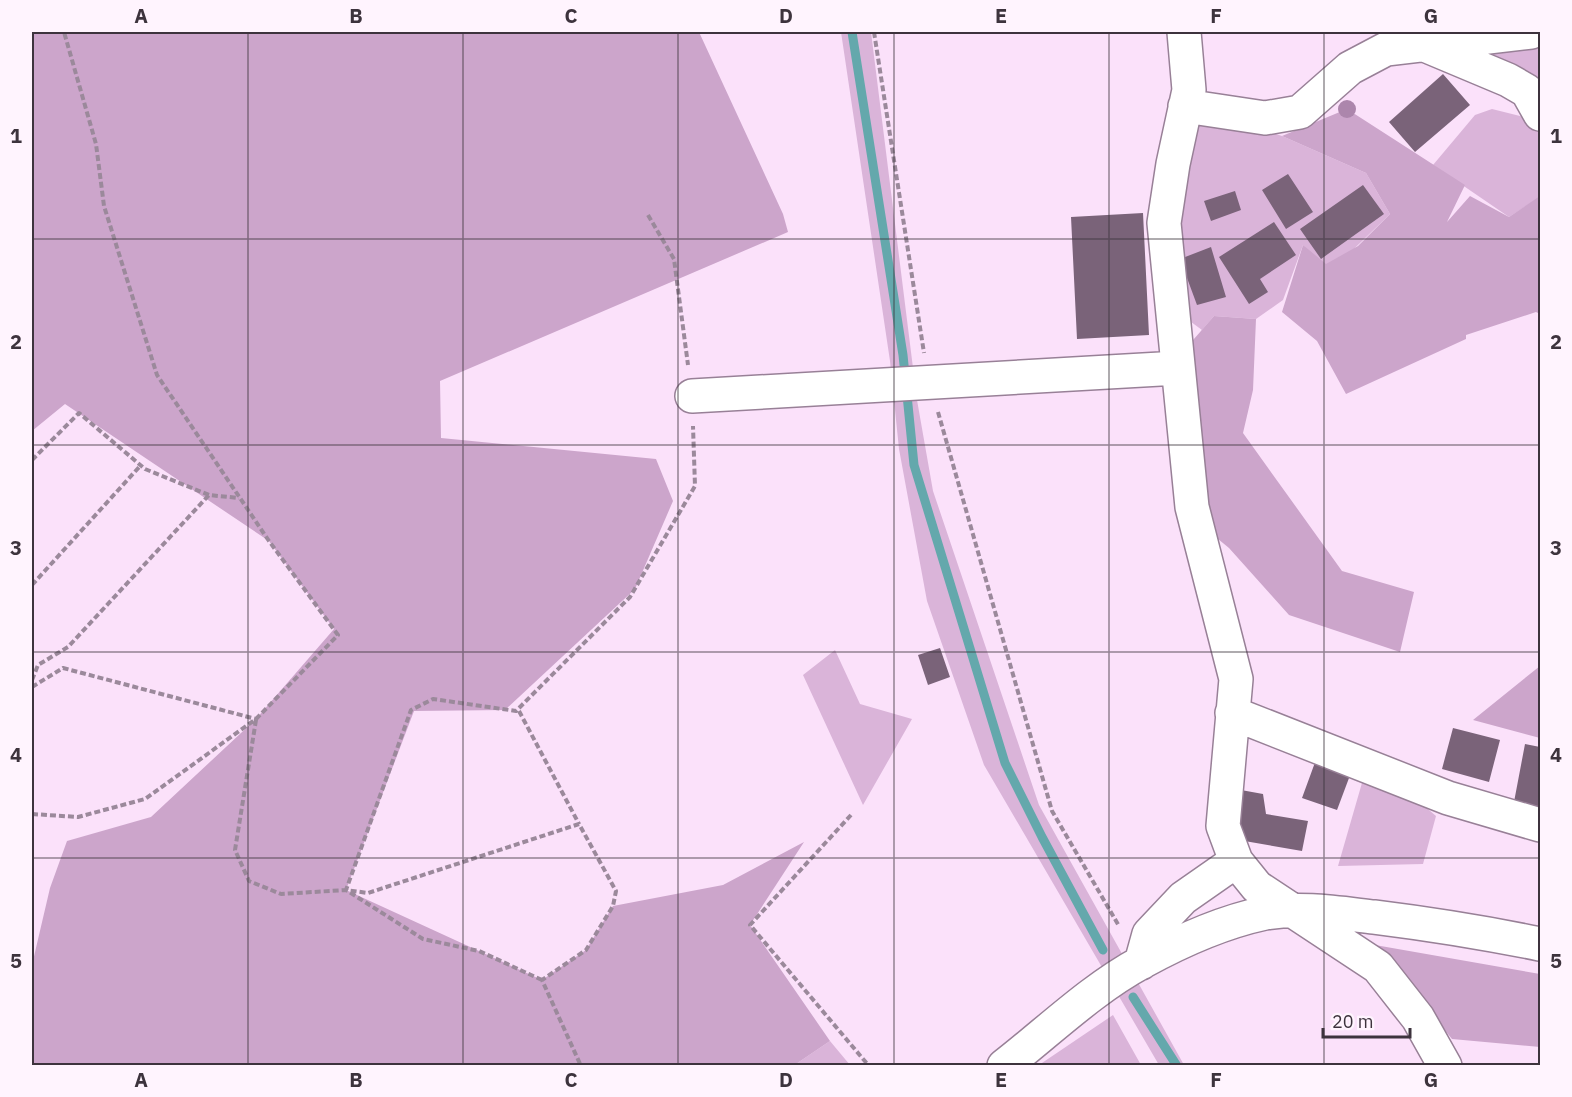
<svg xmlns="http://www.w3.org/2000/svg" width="1572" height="1097" font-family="'IBM Plex Sans',sans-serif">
<rect width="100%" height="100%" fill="#fbe1fa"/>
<path fill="#dab4d9" d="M841 32H871L917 400 933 491 1039 805 1184 1065H1159L984 765 927 601 899 449 890 361Z
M1540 32V112L1458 42Z
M1199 108 1282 136 1366 173 1390 214 1328 274 1303 245 1283 300 1256 319 1214 316 1202 330 1183 316 1174 218Z
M1492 109 1540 121V197L1509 217 1433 165 1475 115Z
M835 650 860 704 912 719 863 805 803 675Z
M1366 769 1401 786 1436 816 1423 864 1338 866Z
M1113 1015 1141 1065H1039Z
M830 1041 850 1065 793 1066Z"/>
<path fill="#cca5cb" d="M32 32H699L783 214 788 232 440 381 441 438 656 459 673 501 635 589 505 710 414 711 346 890 542 980 586 950 613 906 723 885 804 842 750 925 830 1041 793 1066 32 1065V965L50 888 67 841 151 817 256 719 334 629 269 541 65 404 32 431Z
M1347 109 1465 185 1447 222 1470 196 1509 217 1540 196V314L1536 312 1466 335V339L1346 394 1317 341 1282 312 1303 245 1326 264 1358 246 1390 214 1366 173 1282 136Z
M1214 316 1256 319 1253 390 1243 433 1342 571 1414 592 1400 652 1289 615 1229 548 1212 534 1187 347Z
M1540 666V738L1473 720 1535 670Z
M1375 945 1540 974V1047L1452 1039Z"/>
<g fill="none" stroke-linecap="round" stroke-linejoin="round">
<path stroke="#64a8ac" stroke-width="9" d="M852 32 903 355 914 465 1005 763 1042 837 1103 950
M1133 997 1177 1066"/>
</g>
<path fill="#7a6379" d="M1443 74 1470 105 1415 152 1389 122Z
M1288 174 1313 212 1286 229 1262 190Z
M1363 185 1384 214 1321 259 1300 229Z
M1235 191 1241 210 1211 221 1204 201Z
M1143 213 1149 335 1077 339 1071 217Z
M1274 222 1296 255 1260 279 1268 292 1249 304 1219 257Z
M1211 247 1226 297 1197 305 1180 259Z
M940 648 950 677 928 685 918 655Z
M1453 728 1500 740 1489 782 1442 769Z
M1525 744 1540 747V807L1514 802Z
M1317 757 1352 770 1337 810 1302 798Z
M1241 790 1263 794 1266 814 1308 821 1302 851 1233 839Z"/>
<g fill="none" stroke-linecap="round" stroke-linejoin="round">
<defs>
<path id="minor" d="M1184 32 1189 90 1173 164 1164 223 1192 507 1236 679 1223 826 1236 861 1257 887 1378 967 1418 1018 1445 1066
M1427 46 1508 80 1527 91 1540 114
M1185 106 1265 118 1300 112 1350 68 1386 49 1531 32
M692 396 1178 368
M1232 713 1448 798 1540 825
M1141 963 1149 934 1183 898 1236 861
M1004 1066C1049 1031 1092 989 1142 962 1180 941 1223 922 1265 913 1301 907 1338 913 1374 917 1430 924 1486 933 1540 944"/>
</defs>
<use href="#minor" stroke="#988097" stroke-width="36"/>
<path stroke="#9b899b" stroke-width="4" stroke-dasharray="6 3" stroke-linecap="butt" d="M874 32 924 353
M648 215 674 259 688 365
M938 412 1052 811 1119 926
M32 460 79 413 145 469 209 495 239 498
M32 585 141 465
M32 680 38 665 68 647 209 495
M32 687 63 668 256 719
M519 711 579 824
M256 720 235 850 249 881 281 894 346 890 368 893 579 824 616 891 613 906 586 950 542 980 581 1066
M32 814 78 817 145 799 256 719 338 635 269 541 157 375 104 206 96 144 64 32
M851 815 750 925 869 1066
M542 980 479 951 423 939 346 890 411 710 433 699 516 711 630 597 695 486 693 426"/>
<use href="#minor" stroke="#fff" stroke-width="33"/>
</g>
<circle fill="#ac86ac" cx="1347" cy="109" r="9"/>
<path fill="none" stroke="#3d333d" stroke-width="1.5" stroke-opacity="0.55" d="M248 32V1066M463 32V1066M678 32V1066M894 32V1066M1109 32V1066M1324 32V1066M32 239H1540M32 445H1540M32 652H1540M32 858H1540"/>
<rect width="1572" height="1097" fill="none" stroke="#fff4fe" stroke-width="66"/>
<path d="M1323 1028v9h87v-9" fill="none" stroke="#3d333d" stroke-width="3"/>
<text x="1332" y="1028" font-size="18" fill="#3d333d" stroke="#fff4fe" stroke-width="4.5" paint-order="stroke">20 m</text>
<rect x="33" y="33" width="1506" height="1031" fill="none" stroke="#3d333d" stroke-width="2"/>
<g font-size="20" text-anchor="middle" font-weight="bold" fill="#3d333d">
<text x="141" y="23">A</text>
<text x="356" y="23">B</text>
<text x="571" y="23">C</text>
<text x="786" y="23">D</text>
<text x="1001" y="23">E</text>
<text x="1216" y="23">F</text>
<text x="1431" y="23">G</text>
<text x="16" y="143">1</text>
<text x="1556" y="143">1</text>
<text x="16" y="349">2</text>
<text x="1556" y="349">2</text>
<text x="16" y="555">3</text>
<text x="1556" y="555">3</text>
<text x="16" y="762">4</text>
<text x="1556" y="762">4</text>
<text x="16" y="968">5</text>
<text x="1556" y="968">5</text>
<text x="141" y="1087">A</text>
<text x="356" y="1087">B</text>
<text x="571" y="1087">C</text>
<text x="786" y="1087">D</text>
<text x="1001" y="1087">E</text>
<text x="1216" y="1087">F</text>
<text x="1431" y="1087">G</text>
</g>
</svg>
